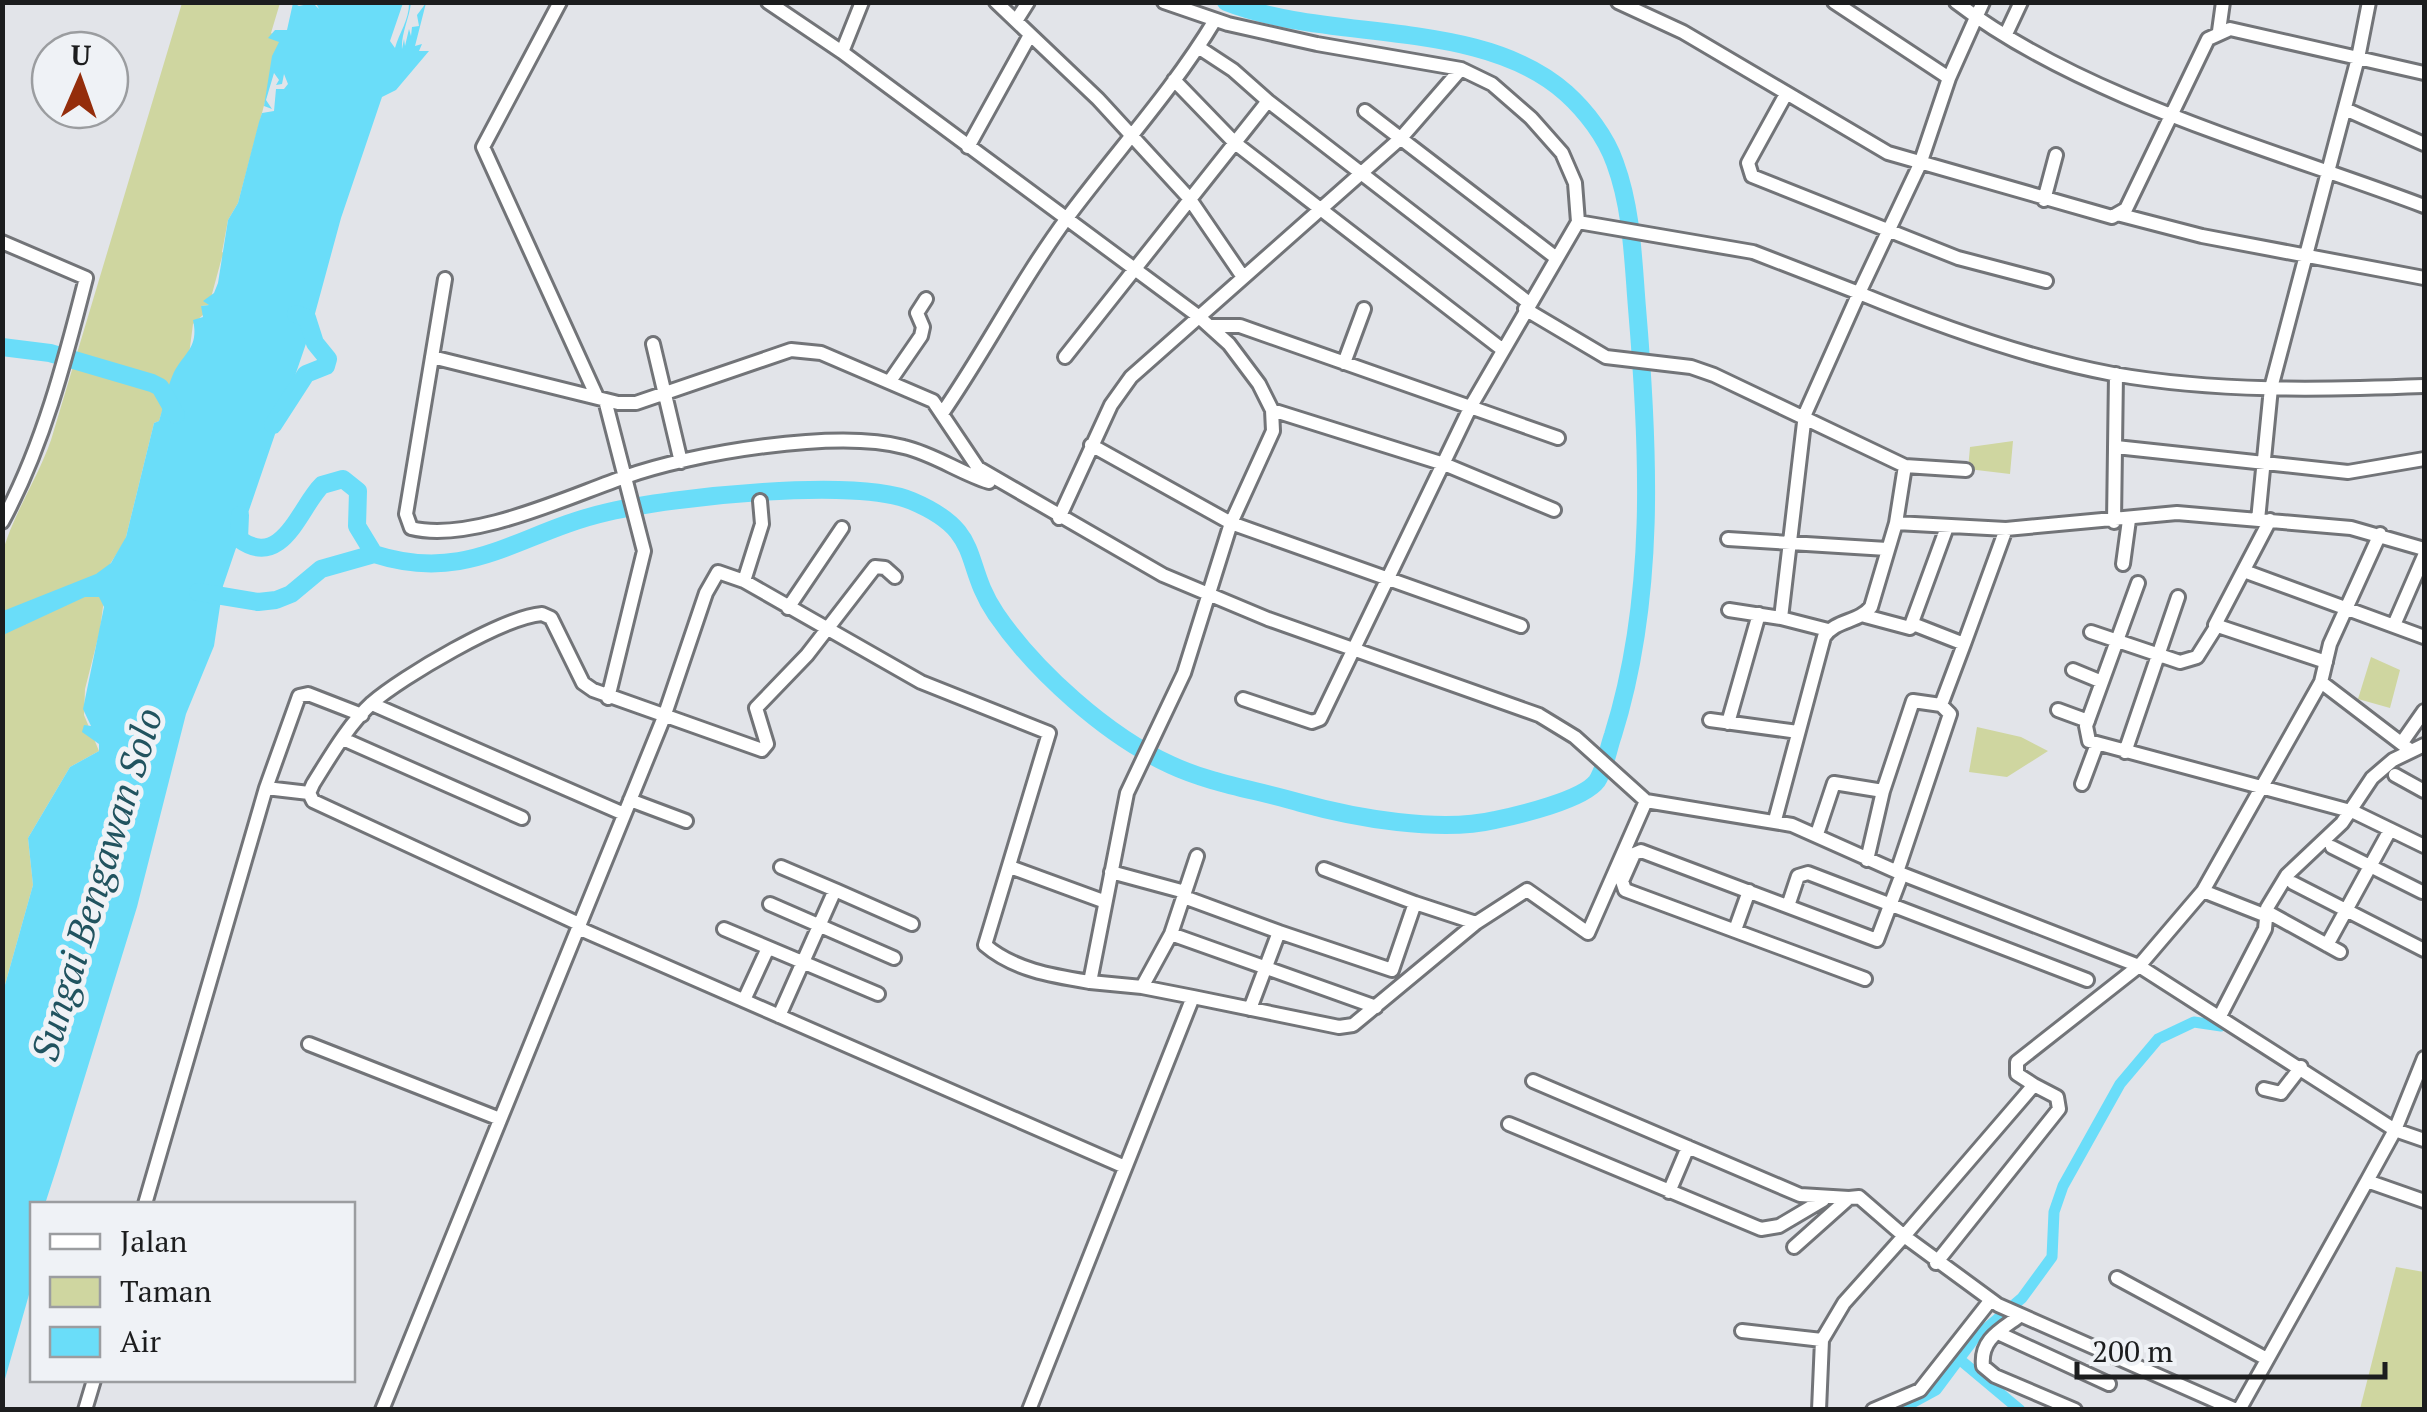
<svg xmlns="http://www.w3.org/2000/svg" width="2427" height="1412" font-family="'PT Serif',serif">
<rect width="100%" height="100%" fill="#e2e4e9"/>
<path fill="#cfd6a0" d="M182 3H280L271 33 280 41 279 49 238 203 228 220 222 252 226 254 222 257 209 305 201 306 205 313 193 324 189 355 174 374 159 421 154 423 125 541 108 567 100 630 85 689 84 715 99 751 70 767 28 838 33 885 3 992 2 554C13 514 37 480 51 440Z
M2013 441 2010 474 1968 469 1970 447Z
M2371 657 2400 670 2390 708 2358 699Z
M1977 727 2021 737 2048 751 2007 777 1969 772Z
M2396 1267 2424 1272V1409H2360Z"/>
<path fill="#6addf9" d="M352 2 403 3 390 41 395 48C399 33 409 20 409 4L411 3C409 19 401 34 402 49L404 39 405 46 409 29 411 36 412 27 419 26 417 15 426 3 415 46 422 44 419 51H429L396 90 382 97 341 218 310 332 223 586 214 646 186 714 137 907 58 1164 45 1204H32V1284L3 1386V992L33 885 28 838 70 767 99 751V744L82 732 84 725 91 726 83 709 104 607 99 597H85L3 635V611L96 574 111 563 126 537 154 423 159 421C164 405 167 387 174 372 185 352 199 347 193 320L203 317 201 306 209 305 203 301 214 293 218 283 228 220 238 203 259 122 262 113 274 111 276 89H284L288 84 284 74 282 84 276 85 279 80 274 73 266 100 272 109 264 106 272 56 279 42 268 38 275 30H287L293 3 299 6 313 3 319 9 316 3Z"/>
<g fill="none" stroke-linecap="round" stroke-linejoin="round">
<path stroke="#6addf9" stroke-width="2.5" d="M2229 1013 2235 1001"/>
<path stroke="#6addf9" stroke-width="11" d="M1958 1358 2020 1410
M1899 1410 1936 1390 1974 1339 2022 1298 2052 1257 2054 1212 2063 1186 2120 1084 2158 1039 2194 1022 2221 1026"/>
<path stroke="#6addf9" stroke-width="18" d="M2 347 50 353 152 383 160 387 176 415
M273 425 306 374 326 366 328 359 315 343 307 318 296 314
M240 515 239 539C283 571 300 506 322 485L343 479 358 491 357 526 374 554
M374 554C470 585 519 532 608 512 671 497 857 477 912 501 985 532 961 562 996 614 1035 671 1107 736 1171 765 1212 784 1257 790 1301 803 1355 818 1440 833 1495 820 1519 815 1583 800 1597 781 1605 769 1608 749 1613 735 1656 598 1649 449 1637 308 1633 259 1632 209 1615 163 1606 137 1586 111 1566 93 1481 17 1329 43 1226 2
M198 592 258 602 276 600 291 594 321 569 374 554"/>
<defs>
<path id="minor" d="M560 2 483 147 597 397
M768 2 842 52
M862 2 842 52 1198 316 1229 344 1259 384 1272 410 1273 431 1231 523 1184 673 1127 793 1090 982 1142 987 1171 934 1197 856
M996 2 1098 99 1189 198 1243 277
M1164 2 1228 24 1317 44 1461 69 1492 84 1531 118 1562 153 1575 183 1578 222 1471 406 1320 719 1312 722 1243 699
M1618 2 1683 32 1888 153 2112 217 2126 209 2208 39 2230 29 2424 73
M1834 2 1949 78
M1956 2C2082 99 2276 150 2424 206
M1983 2 1949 78 1920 164 1859 293C1939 326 2027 358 2113 374 2215 392 2321 390 2424 386
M1016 21 1028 2
M2219 31 2223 2
M2006 34 2021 2
M1174 80 1235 143 1503 350
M1786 94 1748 163 1752 176 1958 258 2046 281
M1268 101 1529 303
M2345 109 2424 144
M1365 111 1555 257
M968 147 1030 35
M2044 200 2056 155
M2121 215 2202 236 2424 278
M1578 222 1753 252 1859 293 1805 414 1781 618 1828 630
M2 242 86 278C65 361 43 446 2 522
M445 279 406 514 411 528C471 543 567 497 625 477 692 453 836 429 904 447 934 454 960 473 989 482
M1525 309 1606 357 1691 367 1714 375 1905 466
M1209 326H1240L1558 438
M653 344 681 462
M432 357 618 403H636L791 350 821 353 933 401 978 468 1163 575 1268 619 1539 715 1575 737 1646 801 1792 825 1902 874 2139 966 2395 1130 2424 1140
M1065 357 1268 101 1233 70 1198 47
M1344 363 1364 309
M890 381 921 336 923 327 917 313 926 299
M605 400 644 551 608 698
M1272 410 1444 464 1554 510
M943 412C987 348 1021 280 1067 218 1116 152 1173 90 1215 20
M1091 445 1231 523 1521 626
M2116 447 2348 472 2424 459
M1966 470 1905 466 1896 523 2006 529 2177 513 2351 528 2424 549
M1059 518 1111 405 1131 377 1401 138 1461 69
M2258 520 2271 388 2358 58 2369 2
M2270 520 2215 625 2326 662
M2114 522 2116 374
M1728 539 1887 549
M2123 564 2129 520
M2244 571 2424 637
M744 581 762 524 760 501
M2138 583 2086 726 2089 741 2354 812 2424 846
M788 608 842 528
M1729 610 1781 618
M1865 616 1910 628 1947 527
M1913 624 1964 644 2006 529
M2394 625 2424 556
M2091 632 2180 662 2197 657 2216 627
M2073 670 2102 682
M2321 682 2330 644 2380 534
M372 704 624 814
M2058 710 2088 721
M1710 720 1798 732
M1728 723 1759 614
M343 739 522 818
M2403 741 2424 711
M2125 752 2178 597
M2395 775 2424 791
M2082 784 2097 744
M309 793 266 788 299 696 308 694 362 715
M630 800 686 821
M1775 820 1824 637C1836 619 1858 623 1871 607L1896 523
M1817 834 1834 783 1883 791
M2332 847 2422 892
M1867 860 1883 791 1913 701 1941 705 1964 644
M1010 867 1103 901
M1324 869 1415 903
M1111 872 1185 892
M1897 872 1950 714 1941 705
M2293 883 2424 950
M835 890 912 924
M2203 891 2264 915
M1184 897 1279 932
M770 904 894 958
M1788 906 1798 876 1808 873 2087 980
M2271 914 2340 952
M579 924 313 801 309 793 313 784C330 757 348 725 372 703 402 677 503 617 542 614L551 618 583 683 593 690 762 750 767 744 756 708 807 655 875 567 885 568 895 577
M578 928 1125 1167
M724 929 878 994
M1735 930 1749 891
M1171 934 1376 1007
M2327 945 2390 830
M1865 979 1625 890 1622 881 1634 854 1641 851 1877 940 1902 874
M1193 997 1339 1027 1353 1025 1476 923
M744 1000 768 948
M1250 1009 1279 932 1392 970 1415 903 1476 923 1527 890 1588 933 1646 801
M779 1016 835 890 781 867
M2220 1016 2265 929 2267 908 2287 875 2342 823 2372 778 2393 760 2424 745
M309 1044 500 1119
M2424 1058 2395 1130 2367 1181 2424 1201
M1533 1081 1800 1195 1849 1198
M2264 1089 2281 1093 2301 1067
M1509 1124 1761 1229 1779 1226 1823 1200
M1669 1192 1688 1147
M145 1204 266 788
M1794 1247 1849 1198 1859 1197 1904 1236 1844 1303 1822 1340 1819 1410
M1936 1263 2059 1109 2057 1097 2034 1085
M2117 1278 2265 1358
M2021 1315C2001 1330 1980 1339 1983 1366L1995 1376 2075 1410
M1742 1331 1822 1340
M1998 1333 2109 1384
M85 1410 94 1380
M382 1410 664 717 706 593 718 572 744 581 921 682 1049 733 985 945C1014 970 1053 976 1090 982
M1029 1410 1193 997 1142 987
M1873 1410 1920 1390 1990 1301
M2236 1410 1998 1305 1904 1236 2034 1085 2017 1074V1062L2139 966 2203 891 2321 682 2410 750
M2239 1410 2367 1181"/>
</defs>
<use href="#minor" stroke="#727478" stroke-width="18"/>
<use href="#minor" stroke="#fff" stroke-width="12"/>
</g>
<g text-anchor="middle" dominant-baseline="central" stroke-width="10" stroke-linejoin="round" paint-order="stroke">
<g font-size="38" font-style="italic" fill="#21535f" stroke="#eff2f6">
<text transform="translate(96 884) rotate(-73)">Sungai Bengawan Solo</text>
</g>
</g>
<rect width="2427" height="1412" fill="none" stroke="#1c1d1e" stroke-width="10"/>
<rect x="30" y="1202" width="325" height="180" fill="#eff2f6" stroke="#9b9da0" stroke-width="2.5"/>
<rect x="50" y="1234" width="50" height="15" fill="#ffffff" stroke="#9b9da0" stroke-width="2.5"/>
<text x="120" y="1252" font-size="30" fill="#1c1d1e">Jalan</text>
<rect x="50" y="1277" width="50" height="30" fill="#cfd6a0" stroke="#9b9da0" stroke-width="2.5"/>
<text x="120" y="1302" font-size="30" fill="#1c1d1e">Taman</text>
<rect x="50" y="1327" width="50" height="30" fill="#6addf9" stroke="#9b9da0" stroke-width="2.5"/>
<text x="120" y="1352" font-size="30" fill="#1c1d1e">Air</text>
<g transform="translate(80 80) rotate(2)"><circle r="48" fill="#eff2f6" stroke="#9b9da0" stroke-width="2.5"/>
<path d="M0-8L18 38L0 25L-18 38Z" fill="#942d0b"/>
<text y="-15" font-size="28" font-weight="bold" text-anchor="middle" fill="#1c1d1e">U</text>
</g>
<path d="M2077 1362v15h308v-15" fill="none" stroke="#1c1d1e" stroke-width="5"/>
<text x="2092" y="1362" font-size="30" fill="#1c1d1e" stroke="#eff2f6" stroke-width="8" paint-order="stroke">200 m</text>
</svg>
